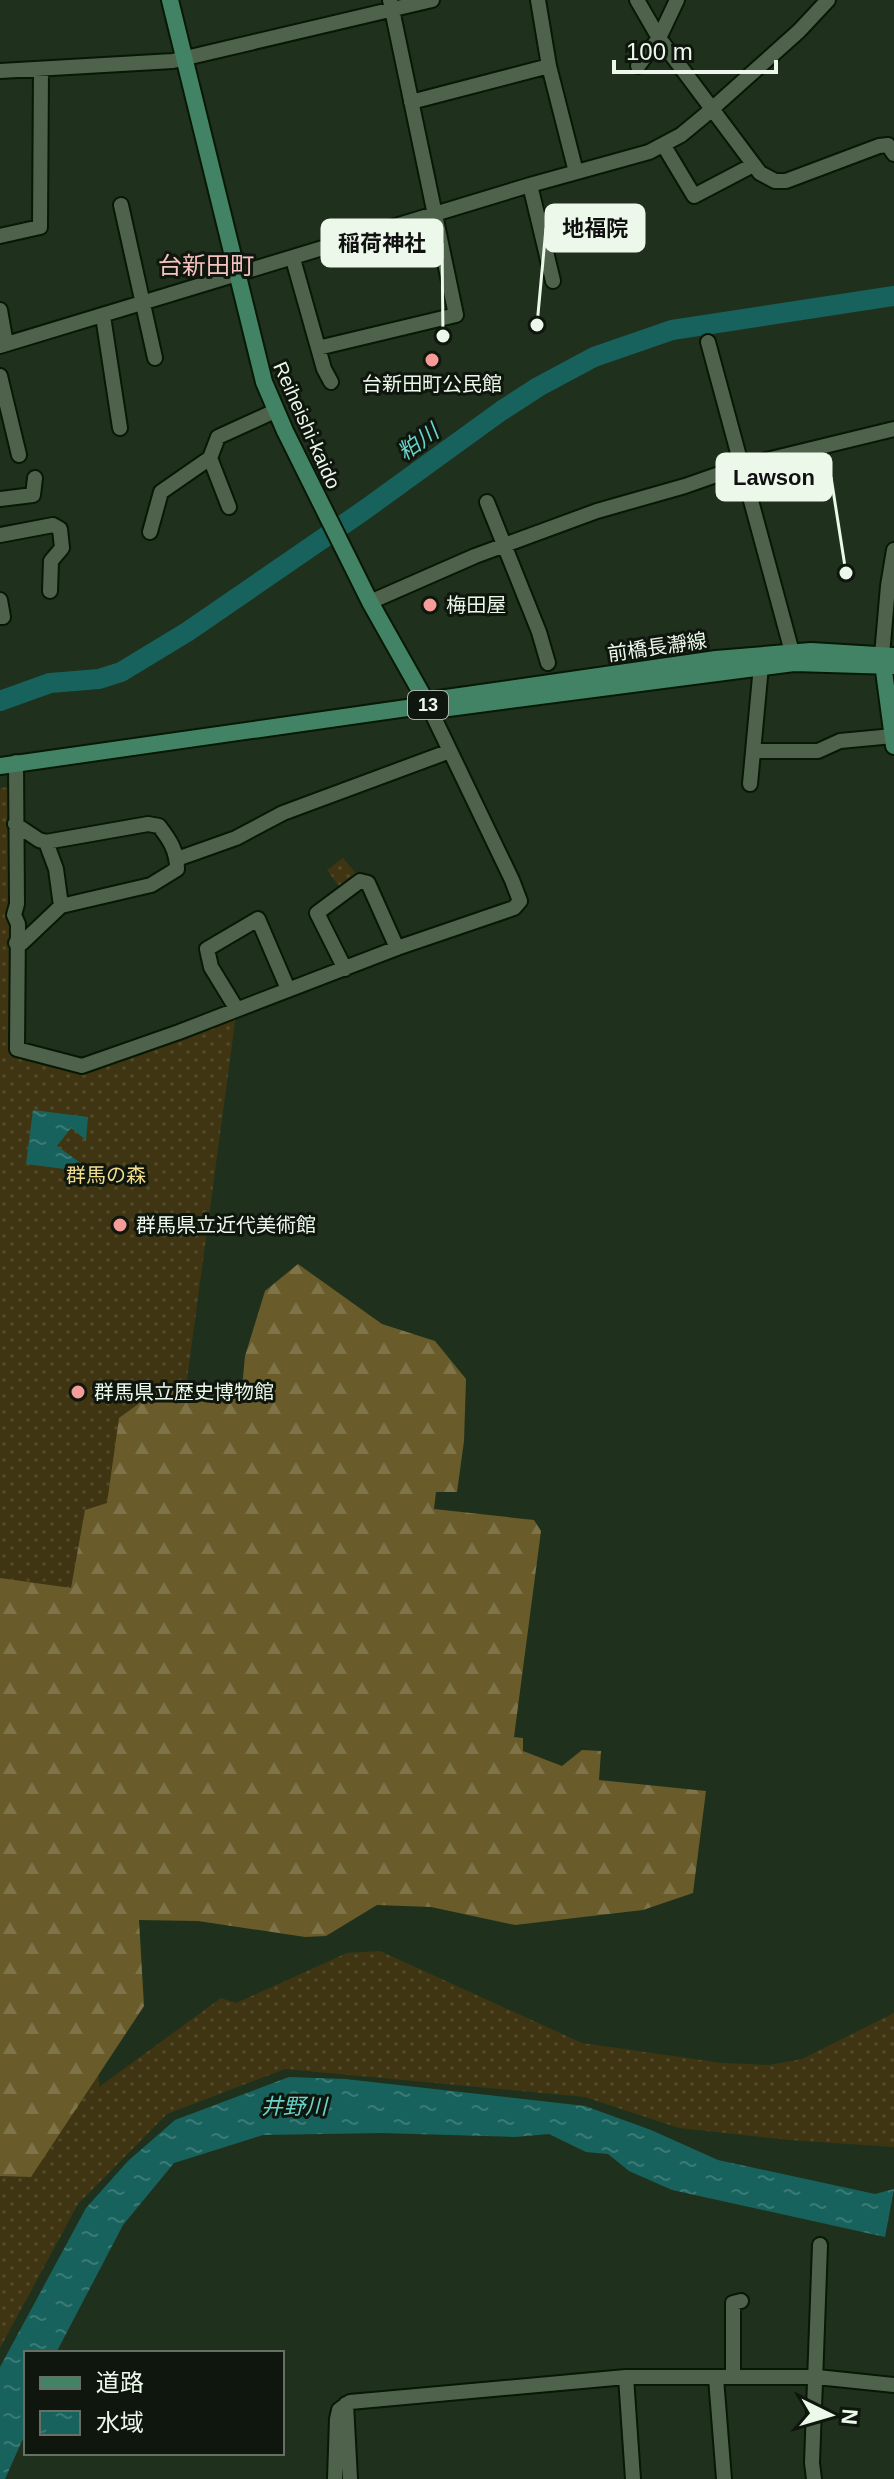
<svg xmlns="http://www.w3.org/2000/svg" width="894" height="2479" font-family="Helvetica,'Noto Sans JP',sans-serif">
<defs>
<pattern id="grass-dots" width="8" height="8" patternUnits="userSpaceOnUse" patternTransform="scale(2)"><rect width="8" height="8" fill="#3f3512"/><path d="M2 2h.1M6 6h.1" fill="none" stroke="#524929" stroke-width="1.8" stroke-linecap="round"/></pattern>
<pattern id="forest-firs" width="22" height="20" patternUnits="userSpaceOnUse" patternTransform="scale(2)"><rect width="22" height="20" fill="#695b2a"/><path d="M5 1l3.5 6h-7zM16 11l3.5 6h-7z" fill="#7f7349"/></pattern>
<pattern id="water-ripples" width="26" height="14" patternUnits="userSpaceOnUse" patternTransform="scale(2)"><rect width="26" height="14" fill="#18625d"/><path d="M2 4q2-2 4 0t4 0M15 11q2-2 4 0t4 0" fill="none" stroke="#3a7974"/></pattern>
</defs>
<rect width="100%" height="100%" fill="#1f311c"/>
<path fill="url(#grass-dots)" d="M10 787 11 1052 83 1071 236 1015 186 1387 94 1957 99 2087 221 1998 236 2003 347 1953 380 1951 582 2043 722 2063 769 2065 802 2059 894 2013V2147L790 2140 679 2128 585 2097 285 2069 167 2114 78 2204 0 2348V788Z
M343 858 358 876 341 889 327 870Z"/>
<path fill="url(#forest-firs)" d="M298 1264 382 1324 435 1341 466 1379 464 1441 457 1492H436L434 1509 534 1520 541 1531 514 1737 523 1738V1751L562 1766 582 1750 601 1751 599 1780 706 1791 693 1893 643 1910 515 1925 431 1907 377 1905 326 1936 305 1937 198 1921 139 1920 144 2006 31 2177 0 2176V1578L71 1588 85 1510 107 1503 119 1418 163 1386 186 1387 241 1399 245 1356 265 1291Z"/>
<path fill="url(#water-ripples)" d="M33 1110 88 1117 86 1140 71 1128 57 1146 82 1164 80 1171 26 1164Z
M289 2077 345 2079 585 2106 651 2130 718 2160 875 2194 894 2189 885 2237 672 2190 629 2171 608 2154 586 2152 549 2134 515 2137 381 2133 263 2135 174 2163 123 2225 56 2353H26V2432L5 2479H0V2367L86 2208 128 2161 175 2120Z"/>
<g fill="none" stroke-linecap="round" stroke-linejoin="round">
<path stroke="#18625d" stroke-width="20" d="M0 701 50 683 99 679 121 672 187 632 363 511 501 411 538 387 594 357 672 330 894 296"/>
<defs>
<path id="minor" d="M538 0 549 66 576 172
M637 0 659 38 760 173 775 181H786L879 146 888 145 894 154
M638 66 659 38 677 0
M0 71 173 61 432 0
M411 102 549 66
M664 146 694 196 753 165
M530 185 553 281
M121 205 155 358
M0 236 40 227 41 69
M293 259 324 369 331 382
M0 310 6 344
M103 316 120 428
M708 342 792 652
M0 346 530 185 649 152 681 135 704 116 799 31 828 0
M318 348 456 315 390 0
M0 376 19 455
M210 458 229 507
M0 499 33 495 35 478
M487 502 539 632 548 663
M150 532 161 492 210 458 218 437 275 411
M0 535 53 525 60 529 62 548 51 561 50 591
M0 600 3 617H0
M370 602 475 556 597 511 685 486 742 466 894 429
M882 655 888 586 894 550
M753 751H818L840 741 893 736
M16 762 17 904 14 915 18 924 17 1049 82 1066 179 1032 397 948 514 908 520 901 512 880 428 705
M750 784 761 666
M15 824 39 840 46 842 148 824 159 826C170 840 177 851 177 869L151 885 61 906 22 943H16
M46 842 56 869 61 906
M177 859 236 838 283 813 450 751
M345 969 317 913 360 881 368 883 397 948
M236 1008 211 967 207 949 258 919 288 989
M626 2377 633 2479
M733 2377V2303L741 2301
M716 2378 724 2479
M346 2404 350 2479
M335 2479 337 2419 339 2410 350 2402 626 2377H817L894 2385
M814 2479 812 2463 820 2245"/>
<path id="major" d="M882 656 894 746
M894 656 811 651 716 659 439 699 428 705 441 709 794 663 894 666
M0 766 428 705 370 602 285 431 264 382 170 0"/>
</defs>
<use href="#minor" stroke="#071805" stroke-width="18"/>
<use href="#major" stroke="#071805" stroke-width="20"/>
<use href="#minor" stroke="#4f634c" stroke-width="14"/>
<use href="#major" stroke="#428365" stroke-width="16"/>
</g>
<g fill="#f59b98" stroke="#0e160d" stroke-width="3">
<circle cx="432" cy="360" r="8"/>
<circle cx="430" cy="605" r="8"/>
<circle cx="120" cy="1225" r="8"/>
<circle cx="78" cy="1392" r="8"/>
</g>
<g text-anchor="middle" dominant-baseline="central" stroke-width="6" stroke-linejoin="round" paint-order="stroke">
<rect fill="#0e160d" stroke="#a9b4a8" stroke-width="2" x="408" y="691" width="40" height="28" rx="6"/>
<g font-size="18" font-weight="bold" fill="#ecf8ea">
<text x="428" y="705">13</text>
</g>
<g font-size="20" fill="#ecf8ea" stroke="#0e160d" text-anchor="start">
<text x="432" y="384" text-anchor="middle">台新田町公民館</text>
<text x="446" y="605">梅田屋</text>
<text x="136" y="1225">群馬県立近代美術館</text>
<text x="94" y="1392">群馬県立歴史博物館</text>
</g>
<g font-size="20" fill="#ecf8ea" stroke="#0e160d">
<text transform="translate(307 425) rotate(66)">Reiheishi-kaido</text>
<text transform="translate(657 647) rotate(-8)">前橋長瀞線</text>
</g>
<g font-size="20" fill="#f2dc8e" stroke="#0e160d">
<text x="106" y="1175">群馬の森</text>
</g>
<g font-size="22" font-style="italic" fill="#69d4cc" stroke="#0e160d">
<text transform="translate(418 442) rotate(-36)">粕川</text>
<text x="294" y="2106">井野川</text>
</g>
<g font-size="24" fill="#f6c2bf" stroke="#0e160d">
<text x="206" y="265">台新田町</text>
</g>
</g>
<path fill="none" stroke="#ecf8ea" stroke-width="3" d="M537 325L546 228M443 336L442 243M846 573L831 477"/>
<g fill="#ecf8ea" stroke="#0e160d" stroke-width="3">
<circle cx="537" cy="325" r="8"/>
<circle cx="443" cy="336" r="8"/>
<circle cx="846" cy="573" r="8"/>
</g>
<g fill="#ecf8ea" stroke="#ecf8ea" stroke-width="3">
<rect x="546" y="205" width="98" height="46" rx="8"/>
<rect x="322" y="220" width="120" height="46" rx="8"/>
<rect x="717" y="454" width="114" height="46" rx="8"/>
</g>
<g font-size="22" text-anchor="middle" font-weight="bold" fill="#111">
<text x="595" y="236">地福院</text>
<text x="382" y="251">稲荷神社</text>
<text x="774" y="485">Lawson</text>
</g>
<rect x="24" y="2351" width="260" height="104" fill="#0e160d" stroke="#677065" stroke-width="2"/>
<rect x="40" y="2377" width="40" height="12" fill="#428365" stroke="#677065" stroke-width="2"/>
<text x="96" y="2391" font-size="24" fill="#ecf8ea">道路</text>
<rect x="40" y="2411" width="40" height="24" fill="url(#water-ripples)" stroke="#677065" stroke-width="2"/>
<text x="96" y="2431" font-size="24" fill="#ecf8ea">水域</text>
<g transform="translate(830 2415) rotate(95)" stroke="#0e160d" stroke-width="6" paint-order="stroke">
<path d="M0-6L14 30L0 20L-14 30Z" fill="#ecf8ea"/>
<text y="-12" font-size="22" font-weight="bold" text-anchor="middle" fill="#ecf8ea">N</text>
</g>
<path d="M614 60v12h162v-12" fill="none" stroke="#ecf8ea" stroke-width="4"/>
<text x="626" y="60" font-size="24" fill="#ecf8ea" stroke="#0e160d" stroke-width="6" paint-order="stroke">100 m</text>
</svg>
